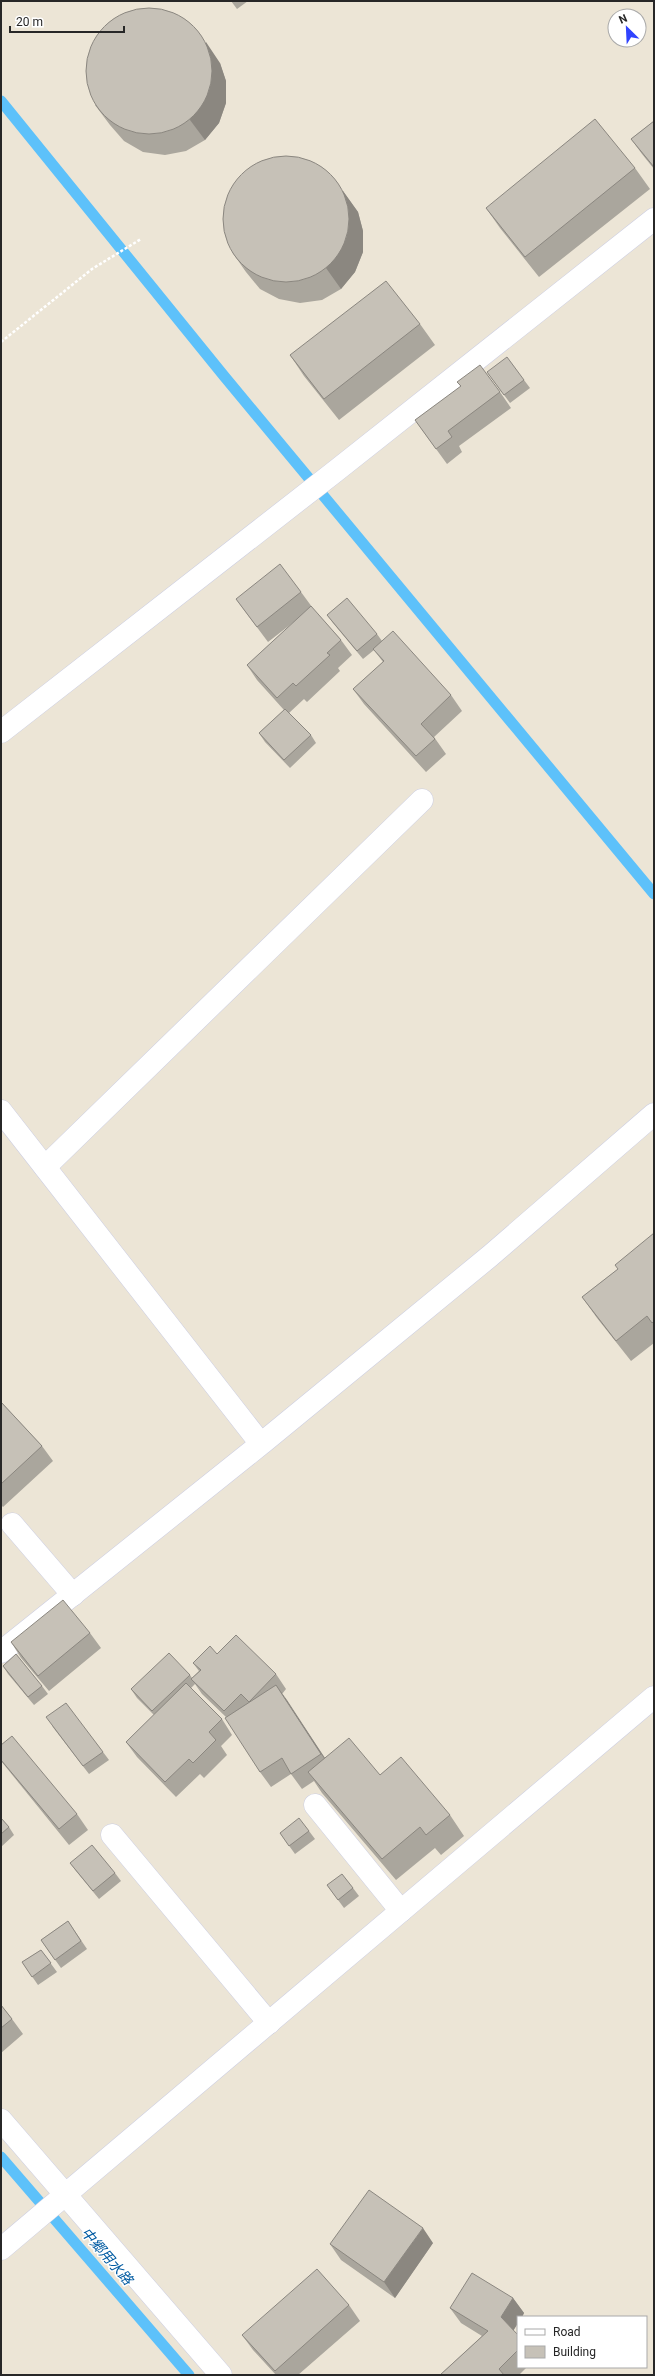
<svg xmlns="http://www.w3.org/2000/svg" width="655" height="2376" font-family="Roboto,'Noto Sans JP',sans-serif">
<rect width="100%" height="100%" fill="#ece5d6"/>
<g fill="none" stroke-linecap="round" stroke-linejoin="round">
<path stroke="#5dc1fa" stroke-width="11" d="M1 101 224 376 654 894
M1 2157 189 2375"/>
<defs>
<path id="lane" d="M45 1167 422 800
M12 1524 73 1595
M315 1805 401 1911
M112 1835 269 2023"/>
<path id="street" d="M1 732 337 470 654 219
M1 1111 261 1444 1 1652
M261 1444 490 1256 654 1114
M1 2120 221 2375
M1 2249 654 1697"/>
</defs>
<use href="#lane" stroke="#cccee2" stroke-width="23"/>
<use href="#street" stroke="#cccee2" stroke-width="23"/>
<path stroke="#fff" stroke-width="2.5" stroke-dasharray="3 2" stroke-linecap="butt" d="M1 342 92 269 141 239"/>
<use href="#lane" stroke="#fff" stroke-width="22"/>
<use href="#street" stroke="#fff" stroke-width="22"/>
</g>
<path fill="#aaa69d" d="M231 1H248L237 9Z
M220 63 226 81V103L219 123 205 140 186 151 165 155 143 152 124 141 110 125 95 105Z
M654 121V169L642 154 631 139Z
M635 168 650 189 539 277 500 228 486 208Z
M343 191 358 212 363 231V252L355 272 341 289 322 300 300 303 279 299 260 289 246 272 232 252Z
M420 324 435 345 339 420 304 376 290 355Z
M487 372 524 380 530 388 510 403Z
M457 382 500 392 511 408 459 446 462 452 447 464 415 420 461 387Z
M301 592 312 607V608L341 640 352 655 338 668 340 671 307 702 304 699 289 713 311 735 316 743 290 768 265 742 259 733 284 710 257 680 247 665 295 621 268 642 247 614 236 599Z
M327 615 377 634 382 641 451 695 462 711 434 737 446 754 426 772 364 704 353 689 383 662 374 650 363 659 333 623Z
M654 1233V1343L631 1361 597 1318 582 1297 618 1269Z
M1 1402 42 1446 53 1461 3 1507 1 1505Z
M90 1633 101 1648 49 1691 21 1658 11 1642Z
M217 1654 276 1674 286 1689 282 1694 325 1758 380 1775 450 1815 464 1836 441 1855 435 1848 396 1880 322 1793 314 1781 302 1789 291 1774 271 1787 260 1772 226 1717 202 1694 195 1684 191 1688 222 1719 232 1735 221 1746 227 1755 204 1778 200 1774 176 1797 137 1757 126 1742 154 1715 137 1698 131 1689 190 1675 192 1678 199 1671 193 1663Z
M3 1666 42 1686 48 1694 34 1705 8 1674Z
M52 1726 103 1752 109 1760 89 1774Z
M1 1745 77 1814 88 1830 69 1845 1 1761Z
M1 1818 9 1827 14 1835 1 1847Z
M309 1831 315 1839 295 1854 280 1833Z
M70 1863 115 1873 121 1881 99 1899 76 1871Z
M327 1885 353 1888 359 1896 344 1908Z
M68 1921 87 1949 61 1968 41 1940Z
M41 1950 57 1972 38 1985 22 1962Z
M1 2005 12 2019 23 2034 1 2053Z
M433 2243 395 2298 341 2260 330 2244Z
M513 2298 524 2313 522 2317H518V2323L513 2330 518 2335V2367H527L519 2375H440L482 2336 461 2323 450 2308Z
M349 2305 360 2321 298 2375H276L253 2350 242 2335Z"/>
<path fill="#8b8780" d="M206 42 220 63 226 81V103L219 123 205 140 190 120Z
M343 191 358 212 363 231V252L355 272 341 289 326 268Z
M276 1685 287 1700 332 1769 321 1754Z
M423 2228 433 2243 395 2298 384 2282Z
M513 2298 524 2313 522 2317H518V2323L512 2333 501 2317Z"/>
<path fill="#c6c1b7" stroke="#8b8780" d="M86 71a63 63 0 1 1 126 0a63 63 0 1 1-126 0Z
M595 119 635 168 525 257 486 208Z
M654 121V167L631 139Z
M223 219a63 63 0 1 1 126 0a63 63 0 1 1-126 0Z
M386 281 420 324 324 399 290 355Z
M507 357 524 380 504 395 487 372Z
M480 365 500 392 448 431 452 437 436 449 415 420 461 386 457 382Z
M280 564 301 592 257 627 236 599Z
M347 598 377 634 357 651 327 615Z
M311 606 341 640 327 653 330 655 296 686 293 683 277 698 247 665Z
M393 631 451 695 421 724 435 739 416 756 353 689 384 661 373 649Z
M285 709 311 735 284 760 259 733Z
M654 1233V1321L652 1323 647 1316 616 1341 582 1297 618 1269 615 1265Z
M1 1402 42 1446 1 1484Z
M63 1600 90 1633 38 1676 11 1642Z
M236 1635 276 1674 249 1702 241 1694 224 1711 191 1679 201 1670 193 1663 210 1646 217 1654Z
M169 1653 190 1675 152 1711 131 1689Z
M16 1654 42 1686 28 1697 3 1666Z
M186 1683 222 1719 209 1732 216 1740 193 1763 189 1759 165 1782 126 1742Z
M276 1685 321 1754 291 1774 282 1758 260 1772 225 1718Z
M66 1703 103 1752 83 1766 46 1717Z
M12 1736 77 1814 59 1829 1 1760V1745Z
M349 1738 380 1775 401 1757 450 1815 426 1835 420 1827 382 1859 308 1772Z
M1 1818 9 1827 1 1834Z
M299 1818 309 1831 289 1846 280 1833Z
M92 1845 115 1873 93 1891 70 1863Z
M342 1874 353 1888 338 1900 327 1885Z
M68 1921 81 1941 55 1960 41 1940Z
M41 1950 51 1963 32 1977 22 1962Z
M1 2005 12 2019 1 2028Z
M369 2190 423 2228 384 2282 330 2244Z
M317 2269 349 2305 275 2371 242 2335Z
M472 2273 513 2298 501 2317 518 2335V2350L499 2369 504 2375H440L488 2331 450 2308Z"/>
<g text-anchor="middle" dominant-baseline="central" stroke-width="3" stroke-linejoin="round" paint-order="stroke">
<g font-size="14" font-style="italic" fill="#005ba2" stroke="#fff">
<text transform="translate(107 2256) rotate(49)">中郷用水路</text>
</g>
</g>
<rect width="655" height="2376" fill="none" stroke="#272727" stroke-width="4"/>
<rect x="517" y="2316" width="130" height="52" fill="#ffffff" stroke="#a9a9a9"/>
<rect x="525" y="2329" width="20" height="6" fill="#ffffff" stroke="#a9a9a9"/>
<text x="553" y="2336" font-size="12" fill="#272727">Road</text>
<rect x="525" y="2346" width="20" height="12" fill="#c6c1b7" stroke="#a9a9a9"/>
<text x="553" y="2356" font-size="12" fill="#272727">Building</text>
<g transform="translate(627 28) rotate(336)"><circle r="19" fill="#ffffff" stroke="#a9a9a9"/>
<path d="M0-3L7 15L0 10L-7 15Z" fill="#3043ff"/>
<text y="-6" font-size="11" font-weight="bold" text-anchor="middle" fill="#272727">N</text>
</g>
<path d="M10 26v6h114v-6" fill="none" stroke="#272727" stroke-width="2"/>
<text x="16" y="26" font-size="12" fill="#272727" stroke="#ffffff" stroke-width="3" paint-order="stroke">20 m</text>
</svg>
